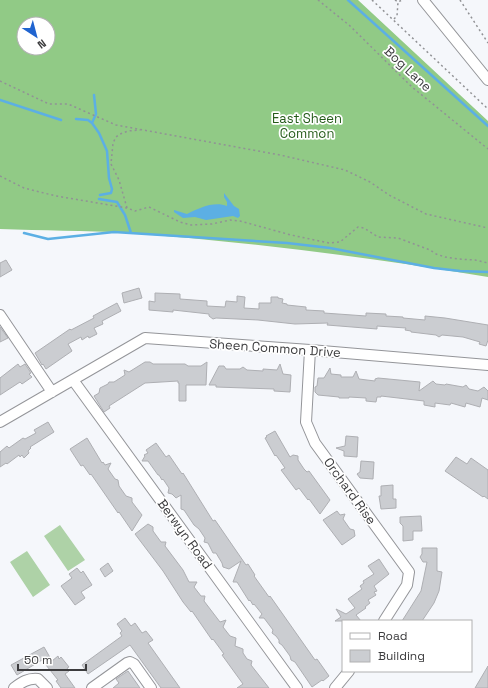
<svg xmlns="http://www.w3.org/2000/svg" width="488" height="688" font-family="'Space Grotesk',sans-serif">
<rect width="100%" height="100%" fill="#f5f7fb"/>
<path fill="#aed2a7" d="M60 525 85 560 68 571 44 536Z
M27 551 50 585 33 597 10 562Z"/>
<path fill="#91ca86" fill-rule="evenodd" d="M0 0H358L488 121V277C369 257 248 242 127 233 85 230 42 231 0 229ZM24 24H48V48H24Z"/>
<path fill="#5cafe4" d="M224 193 234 206 239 209 240 216 238 218 233 216 206 220 195 217 183 218 174 212V210L187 214C199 208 214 201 227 206V202L224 197Z"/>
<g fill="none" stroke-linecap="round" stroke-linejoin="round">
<path stroke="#5cafe4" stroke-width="2.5" d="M348 0 488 126
M0 100 61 120
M76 119 88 120 92 123 99 133 107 151 109 178 112 189 111 193 100 195
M92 123 96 114 94 95
M99 199 117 202 125 215 131 233
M24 233 48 239 114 232 287 243 330 248 434 268 460 271 488 272"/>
</g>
<path fill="#cbcdd1" stroke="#aeafb3" d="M6 260 12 270 0 277V263Z
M139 288 142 298 124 303 122 293Z
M155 293 180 294V299L207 301V306L225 307 226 301 237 302V296L245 297 244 308 259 309V303H271V297H278V298L283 299 282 303 287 304V305L306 307V310L324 311V313L366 316V313L386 314V316L403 317V318L425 320V316L445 318 488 325V340L486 346 479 344 480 342 463 337 442 335 439 337 436 335 411 332V331L405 330 406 328 377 326V329L327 325 328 323 295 324 258 320 216 318 213 319 209 316V314L173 310V312L149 310V301L155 302Z
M117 303 121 311 102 321 103 324 94 328 97 334 89 338 88 336 82 340 81 337 68 344 72 351 46 369 43 364 42 365 35 353 70 329 71 330 94 318 93 316Z
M0 327 8 338 0 342Z
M145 362H150L153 364H185L188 366H201L207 362 206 385H186V401H179V383H178V381L145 383 109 406 110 408 104 412 94 396 99 393 100 388 108 384 109 382H114L125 375 124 370 129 372Z
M18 364 20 367 25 364 31 373 29 374 32 377 22 384 20 382 0 395V378Z
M280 364 283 374 291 375 290 392 274 391V389L216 387V385H209L219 366H224L226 369H240L243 367 247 370 263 371V369L277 370Z
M330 368 331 374 341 375V377H353L356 371 359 379 375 381V379L378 378 420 382 419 391 433 381 436 384 445 385 446 384 463 387 466 385 469 389 478 391 484 387 488 391V400L482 398 480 407 466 403 465 407 451 403 450 405 435 403V407L424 405V401L381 396V397H377L376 402 366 401V398L349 397V398H339V397L318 395 315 392V387L317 386 318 378H324Z
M48 422 54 432 30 447 31 448 28 451 29 453 24 458 22 455 20 457 19 455 7 464 6 463 0 467V452L7 446 9 448 23 438 25 439 36 433 34 430Z
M275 431 290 457 293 455 298 456V460L304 469 307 472 309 471 330 500 320 514 309 499 308 500 299 488 296 490 281 470 285 468 276 455 275 456 265 438 267 437 266 436Z
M346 436 358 437 357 457 344 456V451L336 448 345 446Z
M87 438 102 463 103 462 105 465 111 463 108 469 115 479 118 480 119 486 126 496 132 498V502L142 515 132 531 119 512 118 513 91 474 90 475 83 465 81 466 70 449Z
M156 443 166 457 169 455 182 474 183 473 213 521 215 520 246 565 248 564 255 575 254 576 269 597 270 596 315 660 317 659 329 676 323 681 322 680 312 687 295 662 291 660 290 656 282 645 279 643V640L276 636 272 633 273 630 264 618H259L262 614 254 604 253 605 250 600 249 601 237 582H233L241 561 229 569 223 567 222 563 216 553H213L208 543 204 542 205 538 199 529 194 525 184 510 181 509V495L176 498 172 494 168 493 169 488 163 479 162 480 159 475H158L148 461H142L145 456 144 455 148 453 146 450Z
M456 457 467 464 471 458 488 470V499L484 496 483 497 445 471Z
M361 461 374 462 373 479 360 478 357 474 360 472Z
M393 485V499H396V508L381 509 379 496H381V486Z
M337 511 340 515 345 514 343 519 350 529 354 530 355 536 342 545 323 520Z
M421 516 422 531H413V540L403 541V526L400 523V517Z
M148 524 153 527V531L161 542H166L165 546 183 570 189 582H197L194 587 201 596H205L204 601 220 622 226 620 223 627 230 636 236 638 235 646 243 649V653L247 659 252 661 251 665 269 688H237L243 684 222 655 224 654 213 639 212 640 192 611 191 612 183 602 163 571 135 534Z
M422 548H437V571L442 572 439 591 434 603 422 621H402L421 591 427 562H423L420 557 422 554Z
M379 559 389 574 374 586 377 591 374 592 376 595 368 600 370 603 365 607 366 608 356 615 361 621H335L341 617 336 609 346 614 355 608 348 599 362 589 360 586 364 583 363 581 374 574 368 566Z
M108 563 113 571 105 577 100 569Z
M77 568 81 573 83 571 92 585 81 592 85 598 75 605 61 586 72 578 69 574Z
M125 618 131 626 135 623 142 633 146 631 153 640 148 643 180 688H161L130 645 88 674 82 665 122 636 120 633 122 631 117 624Z
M44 647 52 661 58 656 59 659 61 657 69 667 67 668 69 671 65 674 75 688H61L56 681 58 680 42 660 17 675 11 665Z
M488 666V688H475Z
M128 671 140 688H113L119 683 116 679Z"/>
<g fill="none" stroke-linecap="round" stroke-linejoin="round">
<defs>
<path id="minor" d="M423 0 488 80
M0 315 52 392
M310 350 306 422 315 443 409 572 407 585 384 621
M73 380 297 688
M0 422 145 338 310 350 488 365
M14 688C22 682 28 678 38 679L47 688
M92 688 127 663 130 662 134 664 151 688
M335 688 349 671"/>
</defs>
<use href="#minor" stroke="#949599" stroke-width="12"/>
<path stroke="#919295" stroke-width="1.5" stroke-dasharray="2 3" stroke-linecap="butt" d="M318 0 349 25 412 87 488 149
M372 0 488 109
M395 0 398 2 402 0
M460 0 488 43
M394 19 397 16 398 2
M0 81 49 104H68L116 125 280 155 345 170 370 182 389 195 426 214 488 228
M0 176 24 188 56 196 127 208 135 211 149 207 180 222 191 225 212 224 230 220 240 221 291 235 329 243 340 242 358 227 364 228 378 237 398 238 430 250 436 254 445 257 458 259 475 260 488 263
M127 208 119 180 111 164 113 143 116 137 120 134 128 131 140 130"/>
<use href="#minor" stroke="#fff" stroke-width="10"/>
</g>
<g text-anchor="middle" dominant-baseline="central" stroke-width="3.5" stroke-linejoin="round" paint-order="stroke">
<g font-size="13" fill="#3c3c3e" stroke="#fff">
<text transform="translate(408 69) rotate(43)">Bog Lane</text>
<text transform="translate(275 348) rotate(4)">Sheen Common Drive</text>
<text transform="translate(350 491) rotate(54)">Orchard Rise</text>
<text transform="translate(185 534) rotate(54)">Berwyn Road</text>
</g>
<g font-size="13" fill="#245b19" stroke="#fff">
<text x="307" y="118">East Sheen<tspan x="307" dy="15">Common</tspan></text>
</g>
</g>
<rect x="342" y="620" width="130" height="52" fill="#ffffff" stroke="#b1b1b2"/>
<rect x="350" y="633" width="20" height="6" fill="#ffffff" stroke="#b1b1b2"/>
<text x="378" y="640" font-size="12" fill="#3c3c3e">Road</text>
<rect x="350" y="650" width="20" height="12" fill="#cbcdd1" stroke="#b1b1b2"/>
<text x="378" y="660" font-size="12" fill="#3c3c3e">Building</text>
<g transform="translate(36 36) rotate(144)"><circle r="19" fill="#ffffff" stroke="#b1b1b2"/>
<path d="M0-3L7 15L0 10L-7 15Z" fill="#2064d0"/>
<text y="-6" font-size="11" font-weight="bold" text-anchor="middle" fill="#3c3c3e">N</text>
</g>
<path d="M18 664v6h68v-6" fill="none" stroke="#3c3c3e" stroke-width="2"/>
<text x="24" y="664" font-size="12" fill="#3c3c3e" stroke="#ffffff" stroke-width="3" paint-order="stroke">50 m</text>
</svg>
